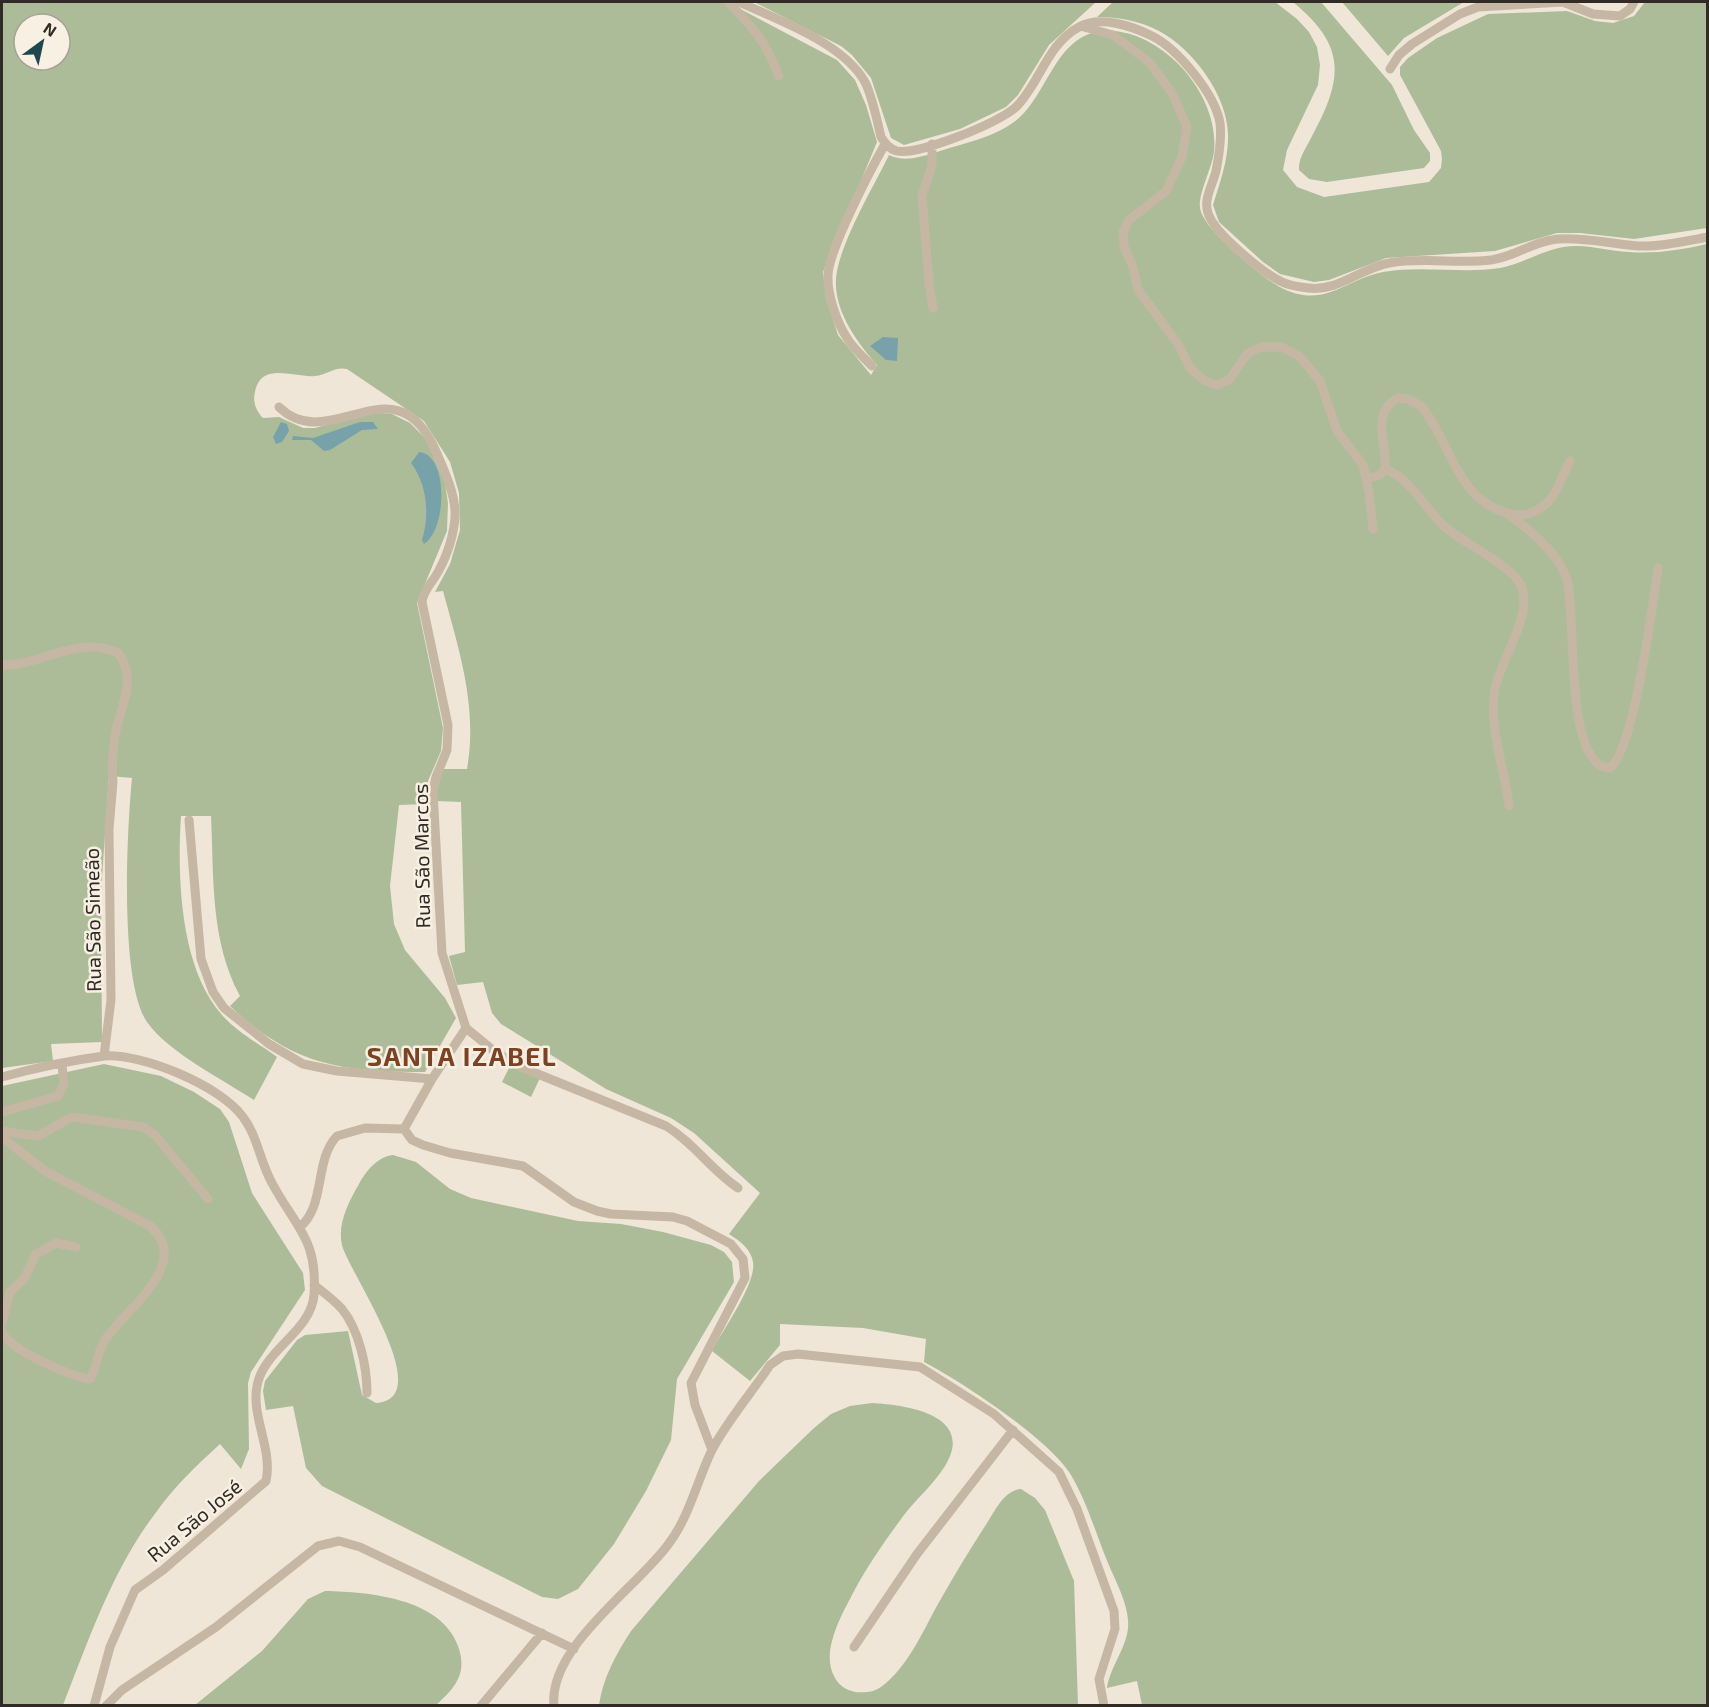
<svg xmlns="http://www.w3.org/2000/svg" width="1709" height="1707" font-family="'Exo 2',sans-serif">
<rect width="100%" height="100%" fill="#efe6d7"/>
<path fill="#acbc99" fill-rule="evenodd" d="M2 2H727L837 60 855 80 866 105 877 142 823 272 826 298 838 335 871 375 877 365C857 342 834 311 836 279 838 246 874 186 889 155 905 163 924 156 940 151 965 143 994 137 1014 122 1051 95 1055 25 1115 31 1169 37 1220 98 1214 152 1212 168 1198 194 1200 208 1203 229 1259 275 1278 286 1323 311 1343 280 1383 272 1422 265 1461 274 1500 268 1526 263 1548 246 1576 246 1593 246 1611 251 1629 252 1656 254 1681 250 1707 244V1705H1142L1137 1681 1107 1688C1110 1667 1126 1649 1128 1628 1130 1607 1116 1582 1108 1563 1096 1534 1087 1502 1071 1475 1049 1439 962 1382 924 1362L926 1339 863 1328 780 1324V1345L750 1381 712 1351C722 1331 757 1283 753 1262 751 1249 740 1241 729 1234L760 1193 694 1133 671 1118 606 1089 501 1024 492 1013 483 982 457 985 449 956 465 952 461 802 436 801 438 782 444 769H467C478 707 459 650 443 591L435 592 450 564 460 530 459 493 450 462 424 421 347 369C335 366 327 375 315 376 294 378 261 361 255 392 252 402 257 412 263 418L279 417 303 428H315L374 412 392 414 410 423 426 439 445 483 448 503 447 531 417 603 443 728 441 751 428 781 427 804 399 805 390 886 394 924 405 950 445 998 456 1018 425 1072C342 1072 293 1066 230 1006L240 996C210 940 214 878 211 816H181C177 877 180 968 222 1015 237 1032 259 1044 277 1057L254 1100C222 1079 169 1053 147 1022 119 981 127 830 132 778L109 776 101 893 102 1042 51 1044 53 1061 2 1068ZM24 24H60V60H24Z
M754 2H1096L1049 45 1018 95 1006 107 960 129 904 145 891 138 871 78 852 55 841 46Z
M1113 2H1275L1297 19 1309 32 1317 47 1320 65 1318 85 1287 150 1283 170 1297 187 1324 197 1429 182 1441 168 1442 159 1441 151 1400 75V67L1408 58 1437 38 1488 14 1567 11 1595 21 1613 23 1634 16 1645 2H1707V228L1634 239 1580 233H1557L1495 251 1386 258 1329 280 1314 282 1280 274 1263 262 1219 222 1213 205C1220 182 1229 158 1228 134 1227 95 1193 49 1159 31 1140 21 1119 17 1097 17Z
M1293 2H1321L1392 85 1414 130 1430 153V161L1424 168 1327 182 1309 179 1299 170C1298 158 1307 147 1312 136 1344 77 1346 46 1293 2Z
M1342 2H1464L1404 38 1388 56Z
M104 1064 161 1076 194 1092 220 1109 229 1122 252 1193 303 1273 305 1290 251 1372 248 1383 249 1449 241 1469 220 1444C197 1465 175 1486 157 1511 113 1568 89 1639 63 1705L2 1706V1086Z
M511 1064 540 1078 531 1097 502 1082Z
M393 1155 416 1162 450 1189 471 1198 578 1221 621 1224 663 1232 711 1245 724 1252 732 1262 734 1282 677 1379 671 1440 646 1491 614 1544 578 1589 558 1599 542 1597 322 1486 306 1468 293 1406 266 1410 263 1391 265 1381 297 1340 305 1335 348 1331 362 1395 376 1403C439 1399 348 1271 342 1245 337 1224 349 1201 359 1184 366 1171 377 1157 393 1155Z
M872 1403C907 1405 976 1415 945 1466 934 1484 917 1498 904 1515 885 1541 867 1566 852 1595 841 1616 821 1652 834 1676 838 1685 846 1690 855 1692 864 1693 874 1692 881 1687 909 1667 925 1626 942 1597 956 1572 971 1548 987 1523 995 1511 1004 1490 1021 1489L1035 1498 1045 1510 1074 1581 1078 1705H599C603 1678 616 1654 631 1631L759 1481 814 1428 831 1414 850 1406Z
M325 1591C369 1592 441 1598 458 1646 468 1673 455 1688 436 1705H195L262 1651 308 1599Z"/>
<path fill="#78a2aa" d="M883 337 898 338 897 361 886 360 870 346Z
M281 422 287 424 289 431 282 442 276 444 273 437Z
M360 422H373L378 429 362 430 330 450 324 451 311 440H292L293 436 313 438Z
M419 452C449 454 447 530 424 544L422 540C430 515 427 484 411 463Z"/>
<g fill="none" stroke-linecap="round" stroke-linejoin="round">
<path stroke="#c6b7a4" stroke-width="9" d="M728 2C754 28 765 41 779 76
M739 2C778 20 846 44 866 84 873 100 877 120 881 137 885 143 889 149 897 151 917 156 1001 122 1016 107 1040 83 1047 44 1079 27 1100 15 1132 26 1152 36 1178 49 1215 94 1220 123 1222 139 1219 156 1216 171 1213 184 1203 200 1208 213 1214 233 1263 273 1282 282 1290 286 1300 287 1308 288 1338 292 1361 268 1389 263 1423 257 1457 264 1491 260 1515 257 1533 241 1558 239 1585 237 1611 244 1638 246 1660 247 1686 241 1708 237
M1084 27 1113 35 1149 62 1172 93 1187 127 1182 157 1166 191 1129 220 1123 232 1124 247 1132 264 1138 290 1178 344 1190 368 1205 381 1217 385 1229 380 1247 354 1261 347H1281L1299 356 1320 381 1337 431 1363 465 1369 492 1373 529
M1390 69 1399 55 1412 44 1460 14 1478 7 1563 2 1593 14 1620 16 1630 9 1634 2
M932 144V165L922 196 929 283 933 308
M872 366C863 357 853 348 847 338 837 323 827 294 828 276 828 251 871 169 885 144
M279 407C331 458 397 354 438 456 446 474 456 497 455 517 454 534 447 556 439 570 434 581 423 590 422 602L448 725 447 750 436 777 433 791 442 953 466 1028 494 1051 523 1068 666 1126C694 1143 711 1170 738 1188
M1385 469C1414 481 1423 508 1446 528 1464 543 1508 564 1519 582 1537 610 1501 658 1495 689 1488 728 1505 768 1509 806
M1367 479 1380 475 1385 469C1388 446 1369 413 1398 398L1408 399 1421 406C1451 442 1456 499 1507 513 1523 518 1537 513 1549 501 1559 490 1563 473 1570 461
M1508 514C1530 530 1556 551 1566 577 1578 610 1562 767 1610 768 1634 750 1653 603 1658 568
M2 665C42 666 77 634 118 653 137 677 122 704 116 730 113 748 111 764 113 782L109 829 111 1000 104 1056
M189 820 201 959 213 992 224 1008 269 1044 303 1064 337 1071 432 1079
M2 1077C31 1069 74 1060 104 1056 142 1053 221 1086 243 1117 258 1137 260 1162 272 1183 296 1228 318 1239 314 1295 311 1332 263 1350 257 1386 251 1417 273 1449 266 1481L163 1570 135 1590 110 1647 94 1706
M2 1112 58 1096 64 1084 62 1065
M404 1129 412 1140 423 1145 450 1153 523 1166 574 1202 597 1211 611 1214 673 1217 687 1221 731 1244 743 1259 745 1278 691 1383 695 1405 712 1450
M404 1129 432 1079 466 1028
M2 1131 38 1136 72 1117 143 1127 155 1135 208 1199
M2 1137 45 1171 150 1226C194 1264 124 1310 105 1340 97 1352 97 1368 90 1379 73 1378 8 1349 2 1332
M300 1227C326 1205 314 1160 337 1136L365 1128 404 1129
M314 1285C323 1292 334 1300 342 1309 359 1330 367 1366 367 1393
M2 1323 10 1292 24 1279 36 1254 56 1243 76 1247
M854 1647 917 1554 1013 1430
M106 1706 122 1690 216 1627 318 1546 339 1541 360 1547 574 1649
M481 1706 542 1633
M554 1706C548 1648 635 1589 667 1546 689 1518 696 1484 711 1452 724 1425 753 1391 770 1365L783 1356 798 1354 920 1367 994 1414 1059 1472 1077 1509 1114 1611 1115 1629 1099 1679 1104 1706"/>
</g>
<g text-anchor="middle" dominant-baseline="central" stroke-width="5" stroke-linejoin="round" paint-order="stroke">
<g font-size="20" fill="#322b25" stroke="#f7f0e3">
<text transform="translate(421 856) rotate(-91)">Rua São Marcos</text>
<text transform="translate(92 920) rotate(-91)">Rua São Simeão</text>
<text transform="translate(194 1520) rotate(-40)">Rua São José</text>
</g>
<g font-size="26" font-weight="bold" letter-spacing="1.5" fill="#7c4223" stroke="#f7f0e3">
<text x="462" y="1055">SANTA IZABEL</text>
</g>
</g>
<rect width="1709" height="1707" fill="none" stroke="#322b25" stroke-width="6"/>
<g transform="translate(42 42) rotate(33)"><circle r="28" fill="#f7f0e3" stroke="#a8a197" stroke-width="1.5"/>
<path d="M0-4.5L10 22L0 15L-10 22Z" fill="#1e4750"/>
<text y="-9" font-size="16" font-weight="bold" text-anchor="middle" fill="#322b25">N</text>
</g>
</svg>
